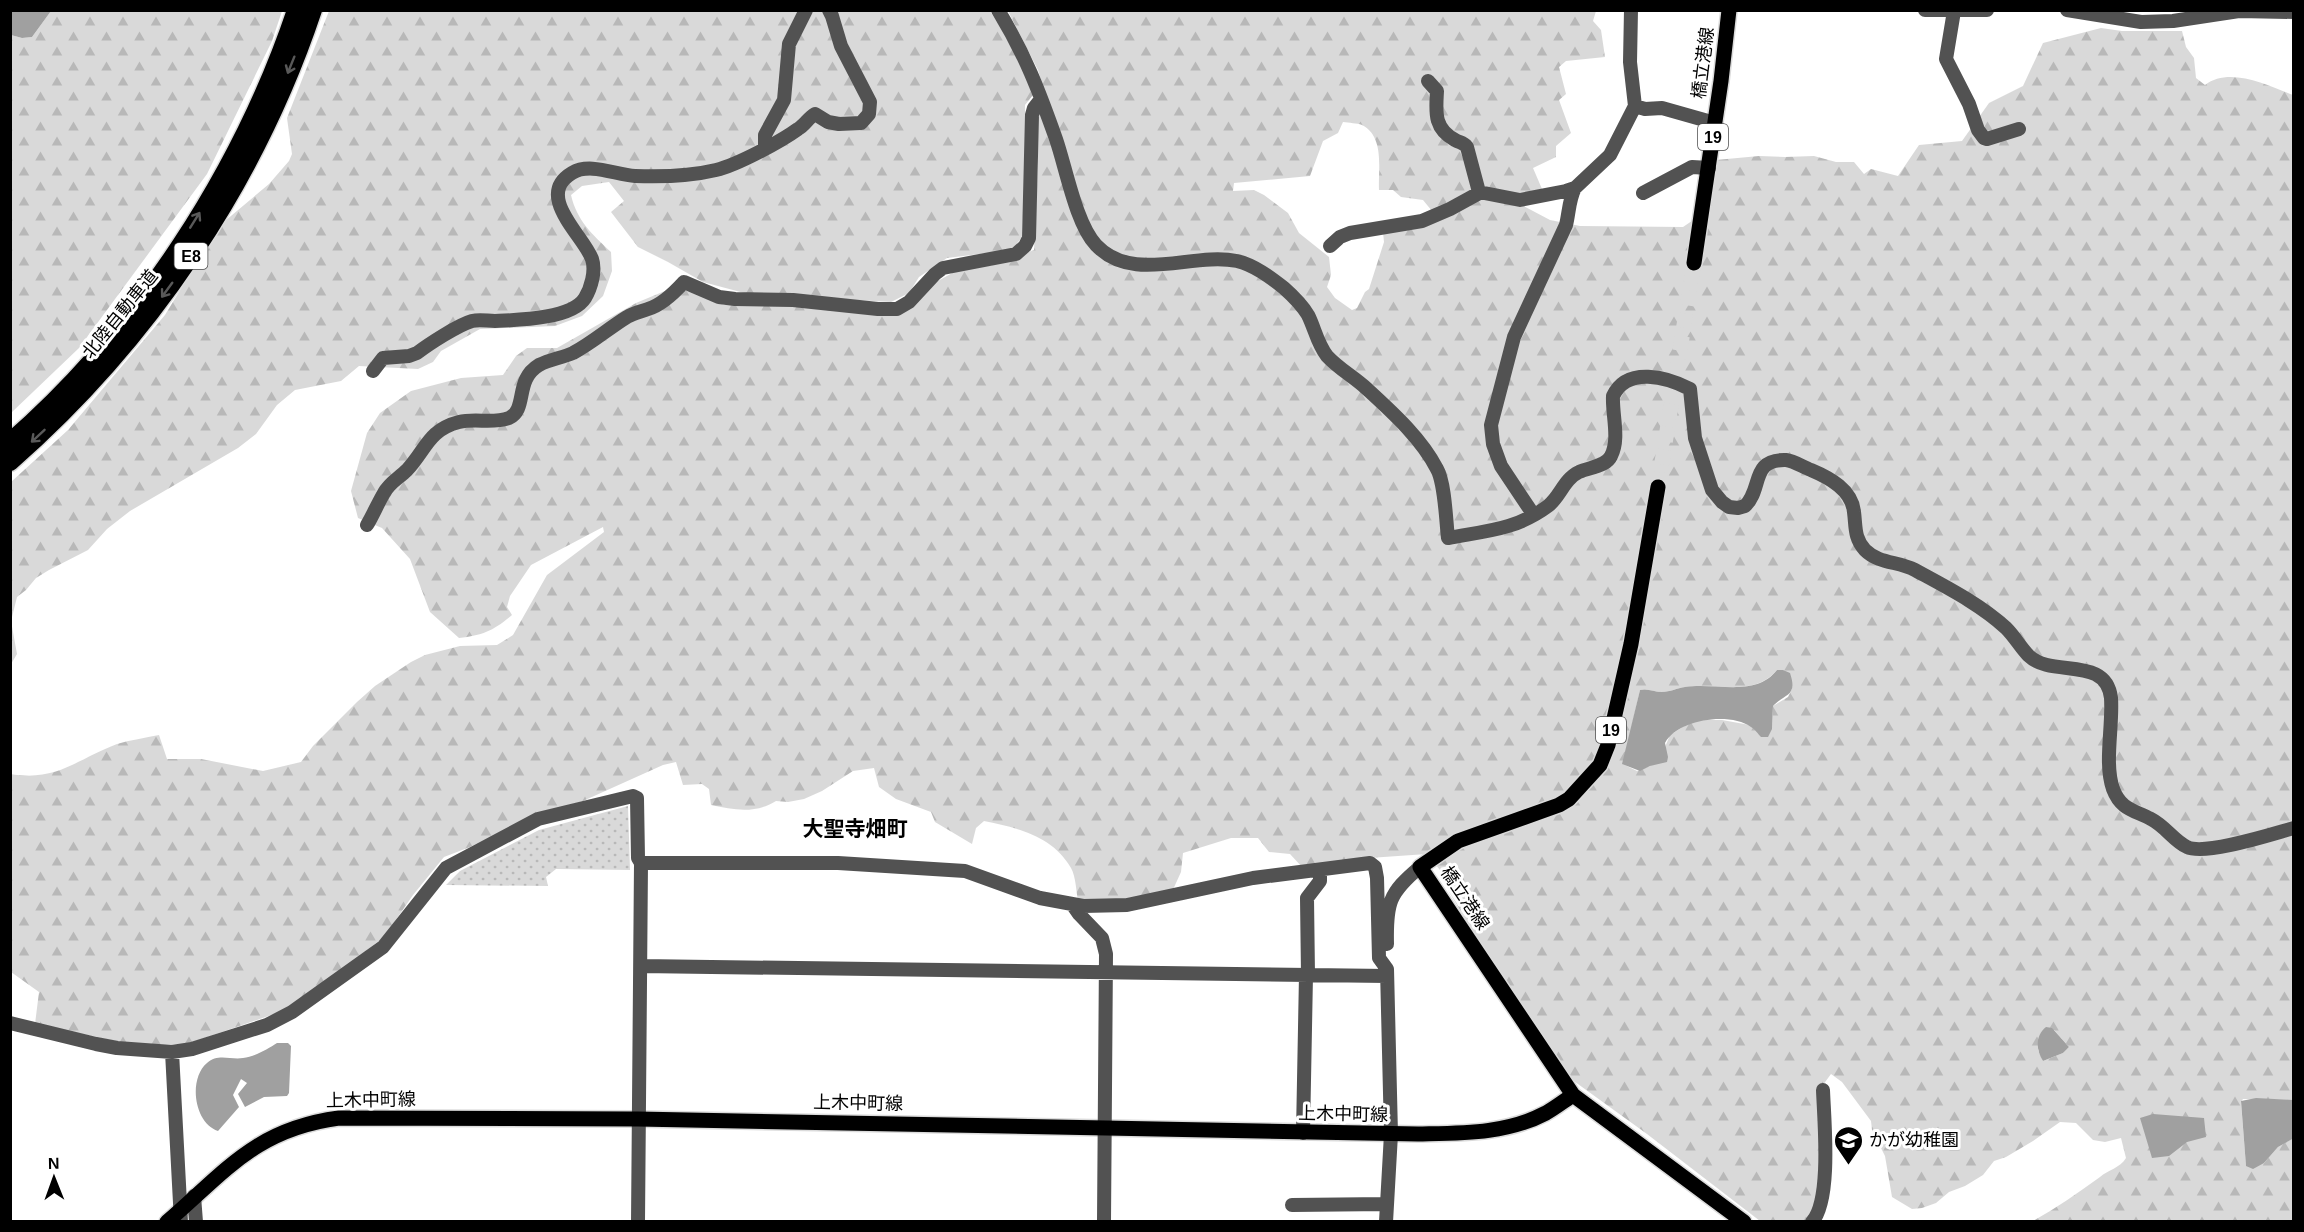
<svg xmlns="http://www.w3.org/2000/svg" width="2304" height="1232" font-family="Helvetica,'Noto Sans JP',sans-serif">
<defs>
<pattern id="grass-dots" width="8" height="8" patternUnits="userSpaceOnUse" patternTransform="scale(1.5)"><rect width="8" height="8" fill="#d9d9d9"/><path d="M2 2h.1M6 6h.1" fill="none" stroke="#b8b8b8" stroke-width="1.8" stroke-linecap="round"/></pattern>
<pattern id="forest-firs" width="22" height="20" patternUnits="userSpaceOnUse" patternTransform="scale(1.5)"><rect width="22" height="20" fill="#d9d9d9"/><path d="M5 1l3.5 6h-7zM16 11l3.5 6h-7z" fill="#b8b8b8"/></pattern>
</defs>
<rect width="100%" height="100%" fill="#fff"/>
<path fill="url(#grass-dots)" d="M628 806 630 870 556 869 546 877 548 886 446 885 460 871 539 830Z"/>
<path fill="url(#forest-firs)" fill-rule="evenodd" d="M51 11H282L272 41 207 174 79 348 11 413V35L22 38 32 37Z
M329 11H990L1014 49 1033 95 1025 105V172L1022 237 1012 250 947 258 919 277 909 293 891 302 748 294 703 282 668 262 638 247 611 212 624 201 609 182 582 186 571 195C577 221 592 234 611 252L612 271 603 296 582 316 555 326 480 329 441 351 433 362 418 369 359 366 341 381 295 390 277 405 256 434 238 448 130 511 107 529 88 550 49 570 36 578 26 590 17 597 11 621 17 654 11 664V482L68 430 165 315 219 226 269 184 289 161 292 154 287 118Z
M1008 11H1596L1593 21 1601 30 1605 57 1566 61 1559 67 1566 94 1559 100 1571 133 1556 146V157L1533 168 1542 189 1520 194 1475 191 1432 211 1423 200 1401 197 1393 190H1379C1378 169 1385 137 1362 125 1357 123 1349 123 1343 122L1338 133 1323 141 1310 176 1234 183 1233 191 1254 190 1264 195 1288 213 1299 233 1329 257 1331 275 1327 287 1335 298 1352 310 1357 308 1365 292 1369 289 1384 242 1383 232 1483 198 1516 202 1550 220 1580 226 1683 227 1708 210 1716 160 1759 156 1785 157 1814 156 1836 162H1854L1864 174 1871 169 1898 176 1919 145 1962 141 1989 103 2023 86 2043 43 2101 28 2122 31H2182L2186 47 2194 58 2196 78 2205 85C2229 66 2268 85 2293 95V1100L2243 1099 2241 1102 2246 1166 2264 1163 2278 1147 2293 1138V1221H2033C2056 1208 2078 1193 2100 1177 2108 1170 2120 1168 2126 1158L2121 1138 2105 1142 2093 1140 2076 1123 2060 1122 2033 1141 2006 1157 1994 1161 1983 1175 1965 1186 1949 1192 1936 1203 1922 1208 1912 1209 1892 1197 1885 1156 1872 1130 1871 1121 1842 1082 1831 1074 1820 1089 1818 1200 1808 1222 1760 1221 1647 1134 1571 1079 1471 928 1449 892 1444 875 1427 854 1369 858 1302 867 1290 854 1269 852 1258 838H1231L1183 853 1181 872 1171 894 1128 901 1078 900C1076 891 1076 877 1071 868 1053 836 1018 828 984 821L976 828 972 844 935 822 931 812 896 799 879 787 874 768 853 771 822 791 804 799 788 802 776 801C755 814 734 810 711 805L709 789 702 784 683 785 676 762 663 765 583 801 537 814 470 847 444 857 413 895 384 937 332 977 280 1012 187 1044 139 1046 35 1024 39 992 11 972 10 774C57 782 77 759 117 744 130 740 145 738 159 735L167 759H201L263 771 301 762 313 746 357 702 375 686 411 662 425 655 460 646 497 645 513 635 547 575 604 532 603 527 531 565 510 596 507 607 512 615C493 631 483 635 459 638L430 612 410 559 382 528 358 518 351 491 367 433 380 413 411 391 461 378 503 375 516 356 527 348H557L636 303 672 288 698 293 724 305 789 306 876 315 965 266H990L1034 250 1038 165 1037 117 1045 94 1038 70ZM1777 670H1783L1792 689 1788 697 1773 706 1772 729 1722 720H1700L1689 723 1670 735 1665 747 1650 766 1637 771 1623 764 1640 690C1648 688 1654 692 1662 692 1670 692 1677 688 1685 687 1718 682 1753 698 1777 670ZM2054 1030 2069 1047 2063 1053 2043 1061 2038 1050 2041 1033Z"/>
<path fill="#a0a0a0" d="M11 10H51V11L32 37 22 38 11 35Z
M1777 670H1783L1790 673C1798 697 1785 693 1773 706L1772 729 1768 737H1761C1758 734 1755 729 1751 727 1730 712 1678 719 1665 743L1668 757 1667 762 1650 766 1640 771 1622 764 1640 690C1648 688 1654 692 1662 692 1670 692 1677 688 1685 687 1716 682 1755 698 1777 670Z
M2046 1027 2052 1028 2069 1047 2063 1053 2043 1061C2036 1050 2035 1036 2046 1027Z
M277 1043H288L291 1046 289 1093 287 1096 264 1097 245 1107 238 1094 247 1083 241 1079 233 1095 239 1107 218 1131C194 1123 188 1079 207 1063 218 1053 230 1060 243 1058 254 1057 268 1049 277 1043Z
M2256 1098 2293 1100 2294 1138 2278 1147 2264 1163 2253 1169 2246 1166 2241 1101Z
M2153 1114 2204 1118 2206 1137 2187 1142 2169 1156 2152 1158 2140 1118Z"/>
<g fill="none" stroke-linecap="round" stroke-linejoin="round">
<path stroke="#d9d9d9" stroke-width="15" stroke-dasharray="15 8" stroke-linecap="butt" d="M1658 487 1694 263"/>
<defs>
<path id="major" d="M1694 263 1721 81 1729 10
M1658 487 1631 644 1608 745 1600 765 1569 799 1559 805 1458 841 1420 867 1573 1095 1744 1222
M167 1222C226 1171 256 1129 339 1118L638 1119 1418 1134C1462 1133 1506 1134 1546 1113 1555 1108 1564 1101 1573 1095"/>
<path id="highway" d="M10 442C138 331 242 171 296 10
M10 462C147 342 255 184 313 10"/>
</defs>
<use href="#major" stroke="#dbdbdb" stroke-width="18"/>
<use href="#highway" stroke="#dbdbdb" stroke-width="21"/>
<path stroke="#525252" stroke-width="14" d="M998 10C1025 54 1039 91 1056 139 1066 168 1076 224 1096 245 1133 284 1191 252 1237 261 1254 265 1270 277 1284 288 1293 296 1302 305 1308 315 1315 329 1317 343 1327 356 1339 369 1354 377 1367 389 1392 412 1421 438 1437 469 1445 483 1446 521 1448 538 1485 531 1516 530 1548 506 1560 497 1564 479 1579 472 1589 467 1606 467 1611 456 1620 439 1612 415 1613 396 1627 366 1667 377 1690 389L1695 438 1712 490 1722 502 1729 507 1738 508 1745 506C1763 489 1750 459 1786 460 1794 461 1803 467 1811 470 1830 478 1852 490 1854 512 1856 527 1854 538 1865 550 1879 564 1898 561 1915 570 1946 587 1980 604 2006 628 2015 637 2021 648 2029 656 2052 678 2106 655 2111 698 2113 727 2104 763 2113 789 2121 810 2134 810 2151 819 2165 826 2174 841 2187 847 2205 856 2272 834 2294 828
M1925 10H1987
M2067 10 2141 22 2173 21 2239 11 2294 12
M1954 11 1946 59 1969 104 1978 130 1984 138 1987 139 2019 129
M1428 81 1437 91C1436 111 1433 128 1455 140 1460 143 1463 142 1467 147L1479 192 1520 200 1566 191 1575 188 1610 155 1635 106 1630 62 1631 10
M1635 106 1645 109 1662 108 1715 123
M765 147V135L784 100 789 44 806 10
M1643 193 1692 167 1709 168
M1330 246 1340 237 1350 233 1422 221 1450 209 1481 192
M373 371 383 358 409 356 417 353C429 344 458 325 472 321 480 319 487 321 495 321 518 320 572 319 585 298 591 288 596 271 592 259 584 236 534 196 572 173 590 162 616 175 635 176 661 177 691 176 716 170 737 165 780 142 798 129 805 125 808 118 815 114L828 122 839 124 861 123 869 114 870 102 841 46 832 16 829 10
M1533 514 1501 466 1493 444 1491 425 1514 337 1566 225C1569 213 1569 199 1575 188
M367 525C373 515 378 503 384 493 389 483 399 478 407 470 426 450 428 430 459 422 475 418 494 424 509 418 528 409 514 380 539 365 550 359 562 358 573 353 592 343 609 328 627 317 634 313 640 312 648 309 662 305 674 293 684 282L719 297 735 299 793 300 878 309H897L909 302 935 274 943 268 1016 254 1025 246 1029 238 1032 115 1034 108 1041 99
M641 863H838L965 871 1040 898 1083 906 1127 905 1253 878 1370 863 1375 867 1377 878 1379 958 1387 969
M1072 904 1079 914 1102 938 1106 954 1104 1222
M1387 944C1386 903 1389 893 1420 867
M641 966 1387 976
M1308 975 1307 898 1320 881V870
M10 1023 96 1044 117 1048 172 1052 192 1049 267 1025 292 1012 383 947 446 868 538 819 633 796 637 798 638 858 641 863 638 1222
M172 1052 181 1222
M1303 1133 1306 975
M194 1196 196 1222
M1292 1205 1387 1204
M1386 1222 1391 1134 1387 969
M1812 1222C1832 1200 1824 1119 1823 1090"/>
<use href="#major" stroke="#000" stroke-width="15"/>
<use href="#highway" stroke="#000" stroke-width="18"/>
</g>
<defs><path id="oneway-shaft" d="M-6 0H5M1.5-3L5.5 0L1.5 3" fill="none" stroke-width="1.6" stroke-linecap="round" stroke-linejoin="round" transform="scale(1.5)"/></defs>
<g stroke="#595959">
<use href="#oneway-shaft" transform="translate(291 65) rotate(112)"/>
<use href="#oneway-shaft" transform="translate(195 220) rotate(-58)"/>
<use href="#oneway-shaft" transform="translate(167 290) rotate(126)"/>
<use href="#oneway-shaft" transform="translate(38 436) rotate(137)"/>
</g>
<defs>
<symbol id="school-pin" viewBox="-11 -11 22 30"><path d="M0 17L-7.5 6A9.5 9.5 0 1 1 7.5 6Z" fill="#000" stroke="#fff"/><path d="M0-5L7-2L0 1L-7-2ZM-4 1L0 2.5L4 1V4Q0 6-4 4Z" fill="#fff"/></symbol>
</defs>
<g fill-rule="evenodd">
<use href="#school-pin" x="1832" y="1124" width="33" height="45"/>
</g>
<g text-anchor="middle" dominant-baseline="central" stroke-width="6" stroke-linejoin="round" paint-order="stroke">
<g fill="#fff" stroke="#4c4c4c" stroke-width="1.5">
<rect x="1698" y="124" width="30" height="26" rx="4.5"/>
<rect x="174.5" y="243" width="33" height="26" rx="4.5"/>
<rect x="1596" y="717" width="30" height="26" rx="4.5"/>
</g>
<g font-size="16" font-weight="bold" fill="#000">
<text x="1713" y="137">19</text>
<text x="191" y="256">E8</text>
<text x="1611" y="730">19</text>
</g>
<g font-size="18" fill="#000" stroke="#fff">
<text transform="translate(1703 63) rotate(-83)">橋立港線</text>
<text transform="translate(120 314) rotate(-51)">北陸自動車道</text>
<text transform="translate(1465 898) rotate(56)">橋立港線</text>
<text transform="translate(371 1100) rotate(-1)">上木中町線</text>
<text transform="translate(858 1103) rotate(1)">上木中町線</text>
<text transform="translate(1343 1114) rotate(1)">上木中町線</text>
</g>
<g font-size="18" fill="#000" stroke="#fff" text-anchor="start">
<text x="1869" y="1140">かが幼稚園</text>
</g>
<g font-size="21" font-weight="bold" fill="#000" stroke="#fff">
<text x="855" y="828">大聖寺畑町</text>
</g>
</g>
<rect width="2304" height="1232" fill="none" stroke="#000000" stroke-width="24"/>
<g transform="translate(54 1178) rotate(359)" stroke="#ffffff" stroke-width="4.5" paint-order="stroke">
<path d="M0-4.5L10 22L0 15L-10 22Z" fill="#000000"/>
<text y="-9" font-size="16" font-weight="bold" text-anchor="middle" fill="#000000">N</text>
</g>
</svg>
